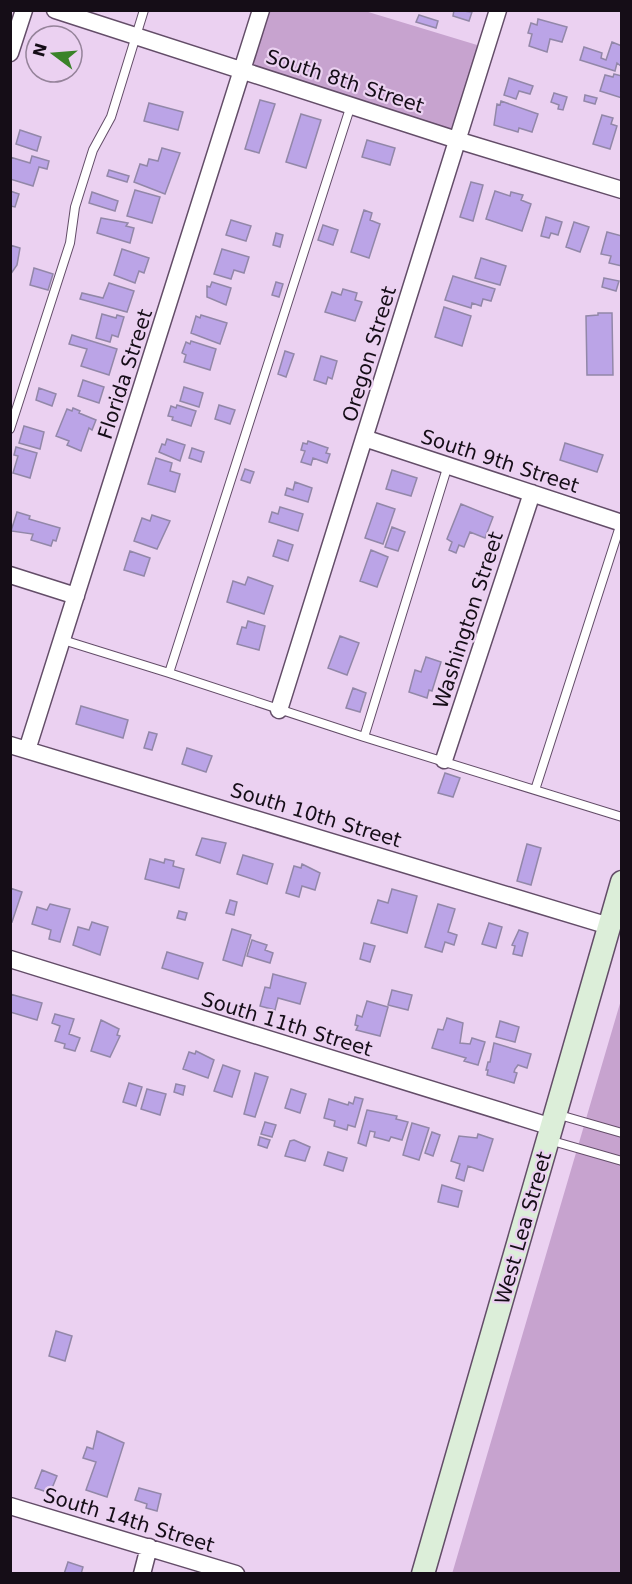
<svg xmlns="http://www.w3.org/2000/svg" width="632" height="1584" font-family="'DejaVu Sans',sans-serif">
<rect width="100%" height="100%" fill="#ebd1f1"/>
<path fill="#c7a3cf" d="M261 11H365L487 48 457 140 243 70Z
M621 1000V1573L452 1574Z"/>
<path fill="#bba4e7" stroke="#9287a8" stroke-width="1.5" d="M454 10 472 12 469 21 453 16Z
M419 15 438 21 436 28 416 22Z
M538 19 567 27 562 42 550 39 547 52 529 46 532 34 528 33 531 23 537 25Z
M612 42 622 46V67L617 63 615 71 580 60 584 47 602 53 601 58 606 60Z
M614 74 622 76V98L600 91 605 75 613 77Z
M509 78 533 86 530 94 519 91 516 99 504 95Z
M554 93 567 97 563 110 558 109 559 105 551 102Z
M585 95 597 98 595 104 584 101Z
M260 100 275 104 259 153 245 149Z
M501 101 538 114 532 132 519 128 518 132 494 125 497 104 500 105Z
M149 103 183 112 178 130 144 121Z
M301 114 321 120 306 168 286 162Z
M602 115 613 118 611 124 617 126 610 149 593 144Z
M20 130 41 137 37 151 16 144Z
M367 140 395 148 390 165 362 157Z
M162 148 180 153 165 194 134 182 140 164 147 166 149 159 158 161Z
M32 156 49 161 47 169 39 167 33 186 10 179V157L30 163Z
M109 170 129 176 127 182 107 176Z
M471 182 483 185 473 221 460 217Z
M135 190 160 197 152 223 127 216Z
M10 191 19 194 15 207 10 206Z
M495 191 510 196 511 192 523 195 521 200 531 204 522 231 486 219Z
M92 192 118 201 115 211 89 203Z
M364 210 372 213 370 220 380 224 369 258 351 252Z
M546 217 562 222 558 235 551 233 549 238 541 236Z
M101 218 128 223 126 226 134 228 130 243 97 233Z
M231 220 251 226 246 241 226 235Z
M574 222 589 227 580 252 566 247Z
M323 225 338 230 333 245 318 240Z
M607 232 622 236V266L609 263 611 256 601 254Z
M276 233 283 235 280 247 273 245Z
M10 245 20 248 17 265 10 275Z
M122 249 149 258 144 273 139 271 135 283 114 275Z
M222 249 249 257 244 273 234 270 231 279 214 274Z
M481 258 506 266 500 285 475 278Z
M34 268 53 274 48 290 30 285Z
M453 276 495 289 491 301 483 299 481 306 472 303 471 308 445 300Z
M604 278 619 281 616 291 602 287Z
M212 282 231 288 226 305 207 297V286L210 287Z
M276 282 283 284 279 297 272 295Z
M109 283 134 291 127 312 80 299 82 293 103 298Z
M343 289 357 293 355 300 362 302 355 321 325 312 332 292 341 295Z
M444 307 471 316 462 346 435 337Z
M598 313H612L613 375H587L586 316 598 315Z
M102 314 116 318 117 315 124 317 118 337 112 335 110 342 96 338Z
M201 315 227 323 220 344 191 333 196 316 200 318Z
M72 335 117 349 109 375 81 366 87 349 69 344Z
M191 341 216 349 210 370 184 362 186 355 182 353 186 342 190 344Z
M285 351 294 354 286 377 278 374Z
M321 356 337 361 332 379 328 377 326 384 314 380Z
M83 380 104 387 99 403 78 396Z
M184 387 203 393 199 407 180 401Z
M39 388 56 394 52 406 36 400Z
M177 405 196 411 191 426 172 420 173 417 168 416 171 406 176 408Z
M219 405 235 410 230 424 215 419Z
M73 408 80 411 79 413 96 420 92 430 89 428 81 451 67 445 69 441 56 436 67 409 72 411Z
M24 426 44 432 40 449 19 443Z
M167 439 185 445 180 461 159 452 162 444 165 445Z
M308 441 328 448 326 453 330 454 327 463 313 458 311 465 301 462 305 451 301 450 303 443 307 444Z
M565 443 603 455 597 472 560 460Z
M16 447 37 453 30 478 13 473 18 456 14 455Z
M192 448 204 452 201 462 189 458Z
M156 458 172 463 170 471 180 474 175 492 148 484Z
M245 469 254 472 250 483 241 480Z
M392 470 417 478 411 496 386 489Z
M295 482 312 488 308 502 285 495 287 488 293 490Z
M377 503 395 509 383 544 365 538Z
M461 504 493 517 485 538 470 532 464 547 459 545 456 553 449 550 452 542 447 539Z
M280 507 303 514 298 531 269 522 272 512 278 514Z
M17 512 30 516 29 519 60 528 56 541 53 540 51 546 31 540 33 534 11 531Z
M152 515 170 521 157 549 134 541 142 518 150 521Z
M392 527 405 532 398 551 385 547Z
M278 540 293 545 288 561 273 556Z
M371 550 388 557 377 587 360 581Z
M130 551 150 558 144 576 124 570Z
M248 577 273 586 264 614 227 602 233 581 245 585Z
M248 621 265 626 259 650 237 644 242 627 246 628Z
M340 636 359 643 347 675 328 668Z
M426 657 441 662 432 691 429 690 427 698 409 692 415 670 421 672Z
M353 688 366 693 360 712 346 708Z
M81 706 128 720 123 738 76 724Z
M149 732 157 734 152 750 144 748Z
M187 748 212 756 206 772 182 764Z
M445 773 460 778 453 797 438 793Z
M202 838 226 843 220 863 196 855Z
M527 844 541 848 531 885 517 881Z
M243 855 273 864 267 884 237 874Z
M150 859 164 863 165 859 174 861 173 866 184 869 179 888 145 879Z
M302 864 320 873 315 890 302 886 299 897 286 893 294 866 301 868Z
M10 888 22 892 12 922 10 921Z
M392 889 417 896 407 933 371 923 378 900 388 903Z
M230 900 237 902 234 915 226 913Z
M50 904 70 909 60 942 49 939 51 930 32 924 37 907 47 910Z
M438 904 455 909 448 932 457 935 454 945 445 942 442 952 425 947Z
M179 911 187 913 185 920 177 918Z
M92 922 108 927 100 955 73 945 78 927 89 930Z
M489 923 502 927 496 948 482 944Z
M232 929 251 935 242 966 223 960Z
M519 930 528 933 522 956 513 954 515 946 512 945Z
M252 940 267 945 265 950 273 953 270 963 247 956Z
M364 943 375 946 370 962 360 959Z
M167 952 203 963 198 979 162 968Z
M273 974 306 983 300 1004 278 998 275 1010 260 1006 265 987 270 988Z
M392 990 412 995 408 1010 388 1005Z
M10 994 42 1003 37 1020 10 1012Z
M367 1001 388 1007 380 1036 356 1030 358 1026 355 1025 357 1015 362 1017Z
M55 1014 74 1019 69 1034 80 1038 75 1051 64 1048 65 1044 55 1041 60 1026 52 1023Z
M447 1018 463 1023 460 1043 470 1044 472 1038 485 1042 478 1065 464 1061 466 1058 432 1048 438 1029 443 1030Z
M101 1020 119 1029 117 1035 120 1036 110 1057 91 1051Z
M500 1021 519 1027 515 1042 496 1037Z
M494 1043 531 1054 527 1068 518 1065 515 1069 514 1072 517 1073 514 1083 487 1075 488 1070H486L488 1062H490Z
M196 1051 214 1060 208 1078 183 1069 189 1052 195 1054Z
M223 1065 240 1071 232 1097 214 1091Z
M255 1073 268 1077 255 1117 244 1114Z
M129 1083 142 1087 136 1106 123 1102Z
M176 1084 185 1086 183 1095 174 1092Z
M147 1089 166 1094 160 1115 141 1109Z
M291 1089 306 1094 300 1113 285 1108Z
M355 1097 363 1099 355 1127 348 1125 347 1130 334 1126 335 1121 324 1118 329 1099 348 1105 349 1102 353 1104Z
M367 1110 397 1116 396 1119 408 1122 402 1140 391 1137 389 1141 374 1137 375 1132 370 1131 366 1146 358 1143Z
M265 1122 276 1125 272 1137 261 1134Z
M412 1123 429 1128 419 1160 403 1155Z
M432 1132 440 1135 433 1156 425 1153Z
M478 1134 493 1139 483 1171 468 1166 464 1181 456 1178 460 1164 451 1161 459 1136 477 1138Z
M260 1137 270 1140 267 1148 258 1145Z
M294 1140 310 1147 305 1161 285 1156 290 1141Z
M328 1152 347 1158 343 1171 324 1165Z
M442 1185 462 1191 458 1207 438 1202Z
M56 1331 72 1336 65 1361 49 1356Z
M97 1431 124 1443 107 1497 86 1490 96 1462 83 1458 87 1447 93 1449Z
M42 1470 57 1476 50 1493 35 1488Z
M139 1488 161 1494 157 1511 146 1508 147 1504 135 1500Z
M68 1562 83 1567 81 1574H64Z"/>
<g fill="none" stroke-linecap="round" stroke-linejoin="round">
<defs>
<path id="lane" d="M351 105 169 673 364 737
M10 429 70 243 75 207 93 150 111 117 144 10
M448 465 364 737 622 817
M63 640 169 673
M535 790 621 523
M556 1114 622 1133
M549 1140 622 1161"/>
<path id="street" d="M55 10 457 140 622 190
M10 53 24 10
M364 438 622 523
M10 575 76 596
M279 710 498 10
M10 745 609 926
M27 750 261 10
M444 760 532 493
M10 959 552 1127
M10 1506 236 1574
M142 1574 149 1547"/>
<path id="secondary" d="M423 1574 622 882"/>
</defs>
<use href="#lane" stroke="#634d68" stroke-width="10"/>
<use href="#street" stroke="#634d68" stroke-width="19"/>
<use href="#secondary" stroke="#634d68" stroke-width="25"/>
<use href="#lane" stroke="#fff" stroke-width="8"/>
<use href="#street" stroke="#fff" stroke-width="16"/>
<use href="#secondary" stroke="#dceed9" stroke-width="22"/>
</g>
<g text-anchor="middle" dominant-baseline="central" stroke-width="4.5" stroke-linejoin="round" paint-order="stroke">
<g font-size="20" fill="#150d17" stroke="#ebd1f1">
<text transform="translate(345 81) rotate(18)">South 8th Street</text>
<text transform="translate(369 354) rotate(-73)">Oregon Street</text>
<text transform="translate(125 374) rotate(-72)">Florida Street</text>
<text transform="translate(500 461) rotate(18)">South 9th Street</text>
<text transform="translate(468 620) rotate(-72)">Washington Street</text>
<text transform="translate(316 815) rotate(17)">South 10th Street</text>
<text transform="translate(287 1024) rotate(17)">South 11th Street</text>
<text transform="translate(523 1228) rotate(-74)">West Lea Street</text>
<text transform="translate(129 1520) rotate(17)">South 14th Street</text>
</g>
</g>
<rect width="632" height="1584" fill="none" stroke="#150d17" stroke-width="24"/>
<g transform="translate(54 54) rotate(286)"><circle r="28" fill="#ebd1f1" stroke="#95839a" stroke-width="1.5"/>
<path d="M0-4.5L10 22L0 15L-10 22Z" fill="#3a8329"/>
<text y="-9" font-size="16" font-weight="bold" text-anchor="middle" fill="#150d17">N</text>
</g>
</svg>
